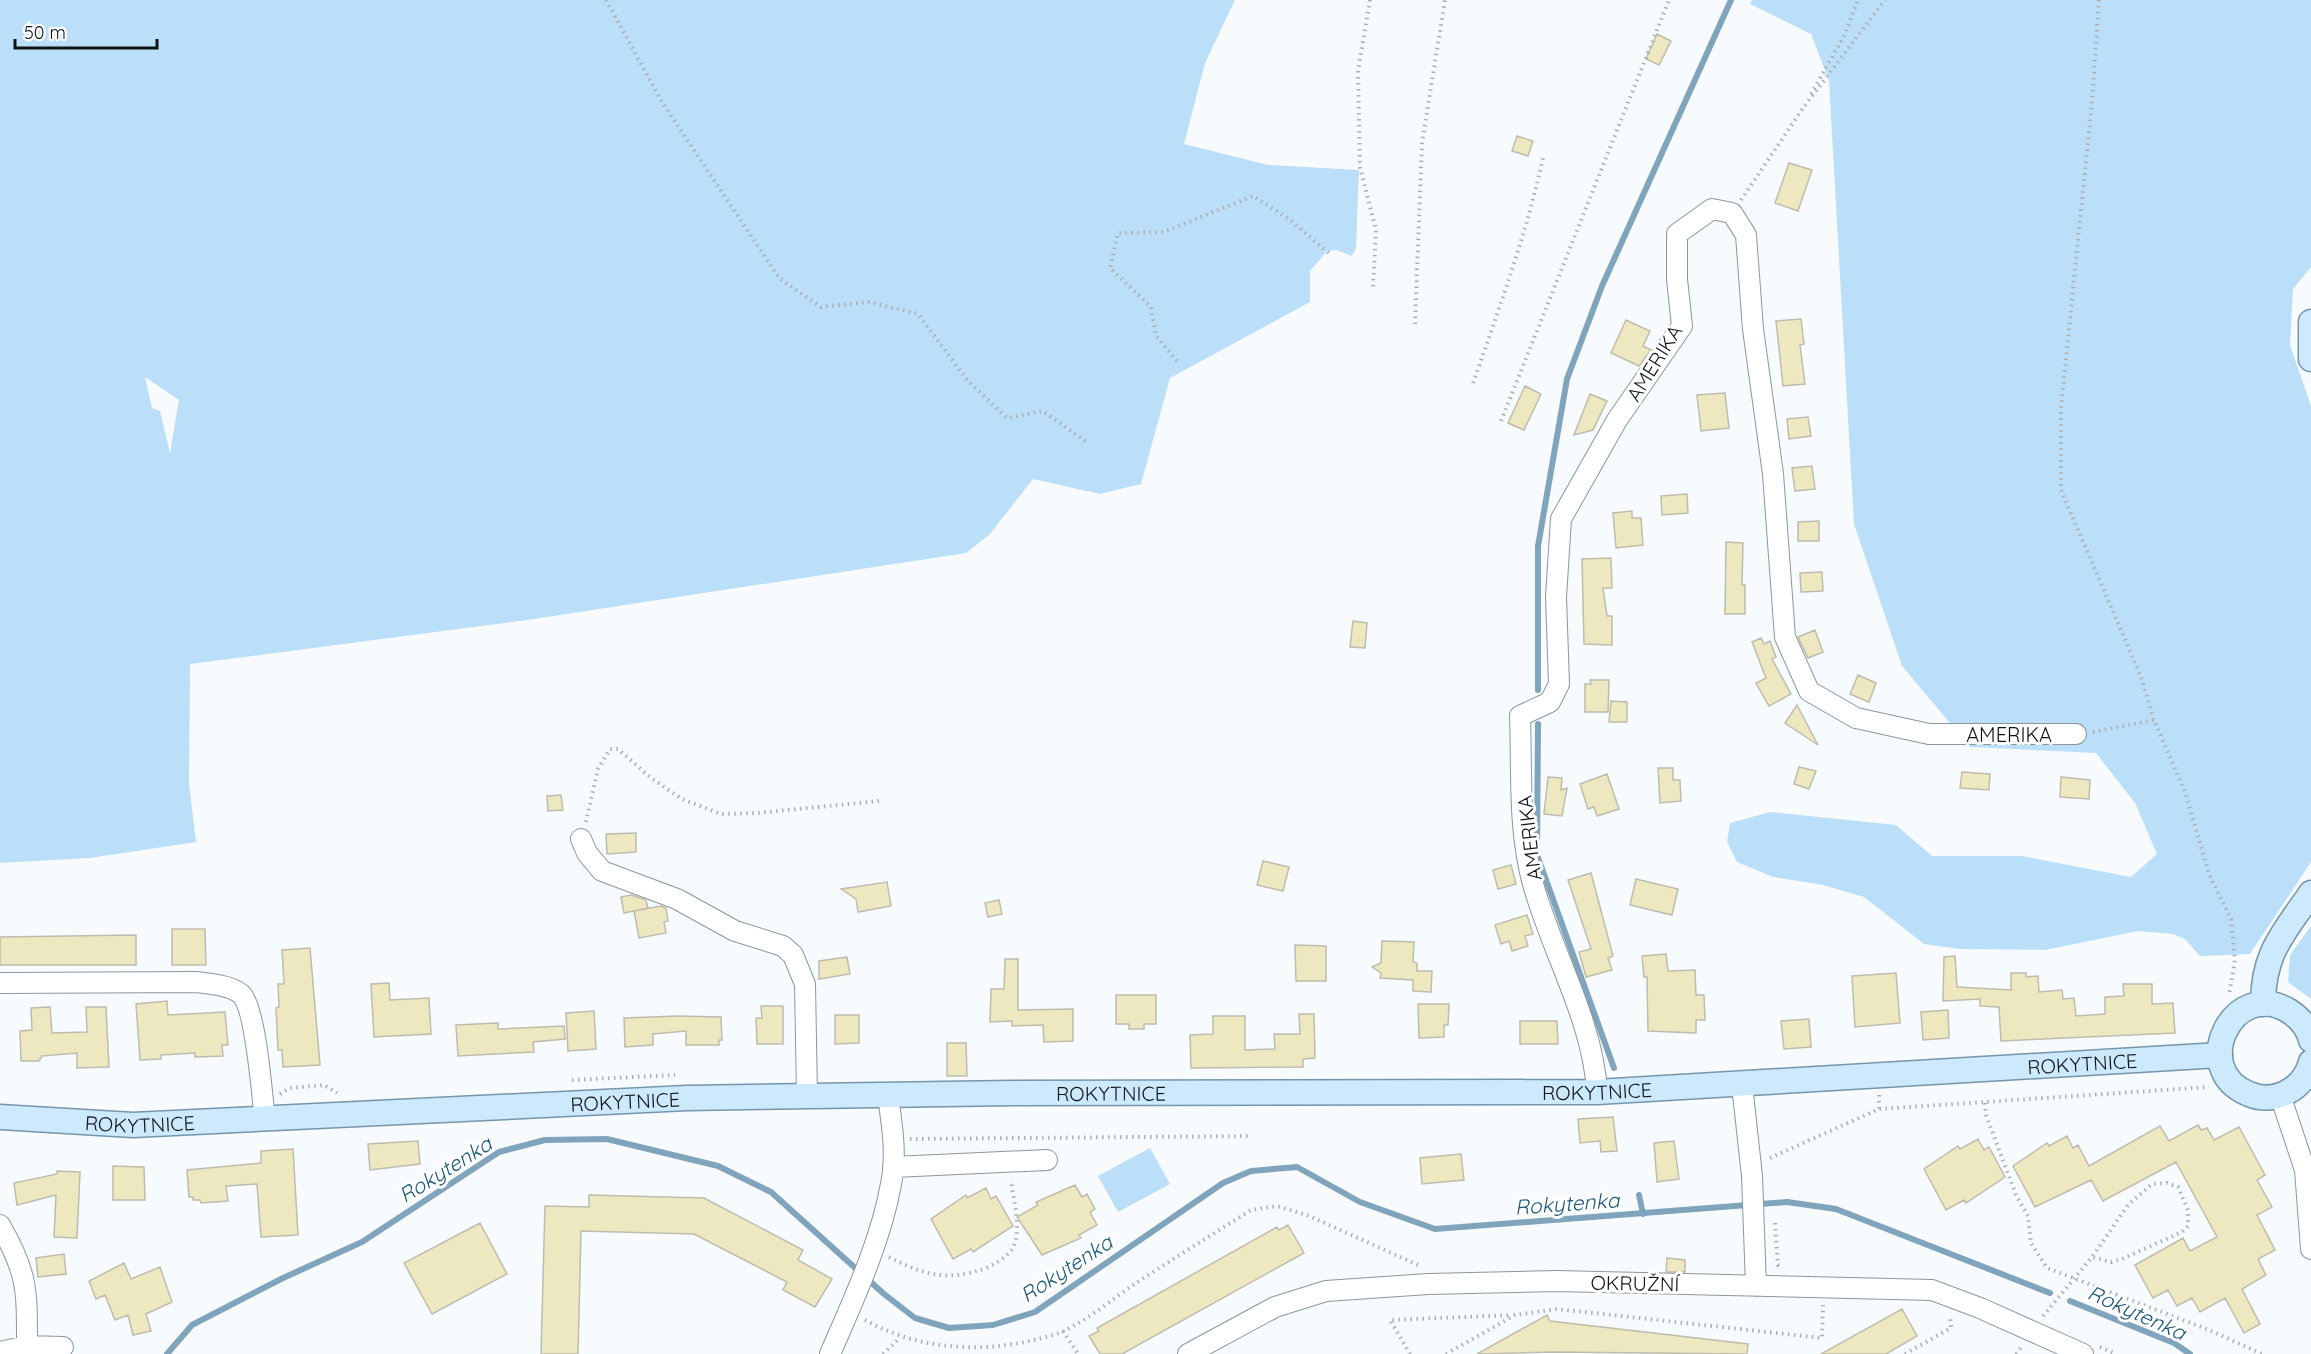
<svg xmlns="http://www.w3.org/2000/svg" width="2311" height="1354" font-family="Quicksand,sans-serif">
<rect width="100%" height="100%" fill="#f8fbfd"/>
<path fill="#bbdff8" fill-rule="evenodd" d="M0 0H1235L1205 63 1184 144 1268 165 1359 170 1356 248 1352 256 1336 250 1327 251 1310 271V302L1170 378 1141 484 1100 494 1033 479 990 534 966 553 527 620 190 664 189 783 196 842 90 858 0 863ZM145 377 179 400 170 453 160 411 152 408Z
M1752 0H2311V267L2293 289 2290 345 2311 406V862L2250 954 2200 956 2185 939 2173 934 2138 931 2045 950 1960 949 1924 944 1864 897 1823 885 1773 877 1737 862 1727 842 1730 823 1770 812 1896 825 1932 856H2022L2131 877 2157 854 2135 803 2096 753 1970 747 1902 666 1854 524 1829 81 1811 34 1750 4Z
M2311 926V999L2288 982 2290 955Z
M1150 1148 1170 1184 1118 1212 1098 1176Z"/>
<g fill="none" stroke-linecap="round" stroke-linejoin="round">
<path stroke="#80a4bc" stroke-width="6" d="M1538 690V546L1567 379 1602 286 1731 0
M1538 724 1537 855 1614 1068
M1639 1195 1643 1214
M2070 1301 2174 1343 2190 1354
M167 1354 192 1325 283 1278 362 1242 499 1152 545 1140 607 1139 718 1166 771 1192 884 1294 915 1318 949 1328 993 1325 1035 1312 1223 1183 1251 1171 1297 1167 1360 1202 1435 1229 1787 1202 1836 1209 2050 1293"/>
</g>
<path fill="#eee8c0" stroke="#bdbcae" stroke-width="1.5" d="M1657 34 1671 41 1659 65 1646 59Z
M1517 136 1533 141 1528 156 1512 151Z
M1789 163 1812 170 1798 211 1775 203Z
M1801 319 1804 344 1800 345 1805 384 1783 386 1776 321Z
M1626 320 1650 331 1643 346 1651 350 1639 366 1611 353Z
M1525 386 1541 394 1524 430 1508 423Z
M1725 393 1729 428 1701 431 1697 395Z
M1590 394 1607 401 1593 430 1574 435Z
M1808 417 1811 436 1789 439 1787 419Z
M1812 466 1815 489 1795 491 1792 468Z
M1687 494 1688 513 1662 515 1661 496Z
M1632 511V518H1641L1643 545 1616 548 1613 513Z
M1819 521V541H1798V522Z
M1726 542 1743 543 1742 585H1745V614H1725Z
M1611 558 1612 588H1603L1607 616H1612V645L1584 644 1582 559Z
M1822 572 1823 591 1801 592 1800 573Z
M1353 621 1367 623 1365 648 1350 647Z
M1815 630 1823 652 1808 658 1798 637Z
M1761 638 1764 644 1770 641 1776 657 1772 659 1791 694 1769 706 1756 683 1766 678 1752 642Z
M1858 675 1876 683 1869 702 1850 694Z
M1590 680H1609L1608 712H1585V684H1591Z
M1611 701 1627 702V722H1609Z
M1797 705 1818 745 1785 723Z
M1799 767 1816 771 1809 789 1794 784Z
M1658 768H1673V780H1680L1681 801 1660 803Z
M1962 772 1990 774 1989 790 1960 788Z
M1607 774 1619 809 1597 816 1594 807 1588 809 1580 784Z
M1548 777 1562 778 1561 790 1567 788 1562 816 1544 814Z
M2061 777 2090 780 2089 799 2060 797Z
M561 795 563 810 548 811 547 796Z
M636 833V852L607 854 606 834Z
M1263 861 1289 867 1283 891 1257 885Z
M1511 865 1516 884 1498 889 1493 870Z
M1591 873 1613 956 1608 958 1612 970 1586 977 1579 952 1591 949 1568 880Z
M1636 879 1678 889 1672 915 1630 905Z
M887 882 891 906 858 912 856 899 841 889Z
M631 895 646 900 648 908 624 913 621 897Z
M999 900 1002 914 988 917 985 903Z
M661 906 666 908 668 921 664 922 666 933 639 938 634 911Z
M1527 915 1533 934 1525 936 1528 946 1512 951 1509 941 1501 944 1495 925Z
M172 929H205L206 965H172Z
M136 935V965H0V937Z
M1382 941 1414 942 1413 962 1417 963V971H1432L1431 992 1413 991V980L1380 978 1381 973 1372 967 1381 963Z
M1295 945 1326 946V981H1296Z
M310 948 320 1065 283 1067 282 1050H278L276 1008 279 1007 278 984H284L282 950Z
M1666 954 1668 971 1695 970 1696 995H1704L1705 1020H1696V1033L1648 1031 1647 977H1644L1642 956Z
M1955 956 1957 987 2011 990V973H2026V977L2038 976 2039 992 2062 990 2063 999 2074 998 2076 1016 2105 1014V997L2124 996 2123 984H2152V1004L2173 1003 2175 1033 2001 1041 1999 1007 1980 1006V999L1943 1001 1944 957Z
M847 957 850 974 819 979V961Z
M1005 959H1018V1010L1073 1009V1041L1044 1042 1043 1025 1012 1026V1021L990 1022 991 989H1004Z
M1896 973 1900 1023 1855 1027 1852 976Z
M389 983 390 1000 429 998 431 1034 374 1037 371 984Z
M1116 995H1156V1024H1144V1029H1129V1024H1116Z
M167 1001 168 1015 225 1012 228 1045H222L223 1056 195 1057V1053L161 1055V1059L140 1060 136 1004Z
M1418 1004H1449L1448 1025H1444V1037L1419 1038Z
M761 1006H783V1044H757L756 1018H762Z
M50 1007 52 1033 87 1032 86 1007H106L109 1067 77 1068V1053L42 1056 39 1061H21L20 1031 32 1030 31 1008Z
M1948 1010 1949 1038 1923 1040 1921 1012Z
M594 1011 596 1049 568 1051 566 1013Z
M1299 1014H1314L1315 1058 1303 1059V1067L1191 1068 1190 1035 1213 1034V1016H1245V1050L1275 1049 1274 1034H1300Z
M835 1015H859V1043L835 1044Z
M678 1016 721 1017 722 1040H719V1045H686V1031L653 1034V1045L625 1047 624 1018Z
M1809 1019 1811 1047 1784 1049 1781 1021Z
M1520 1021H1557L1558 1044H1520Z
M498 1023V1029L564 1026 565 1039 533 1042 534 1052 458 1056 456 1025Z
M947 1043H966L967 1076H947Z
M1613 1117 1617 1151 1601 1152 1600 1141 1580 1143 1578 1119Z
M2198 1125 2201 1130 2207 1128 2214 1140 2239 1127 2265 1175 2257 1180 2272 1207 2257 1215 2275 1250 2258 1259 2266 1275 2242 1289 2260 1324 2244 1333 2225 1298 2200 1312 2192 1298 2177 1306 2168 1290 2153 1298 2135 1265 2183 1238 2190 1251 2217 1237 2176 1162 2103 1201 2091 1180 2035 1207 2013 1166 2047 1143 2049 1146 2067 1136 2073 1148 2078 1145 2089 1166 2160 1126 2169 1141Z
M1978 1139 1984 1150 1989 1147 2005 1177 1966 1203 1964 1200 1946 1210 1924 1169 1958 1146 1960 1149Z
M418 1141 420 1164 370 1170 368 1144Z
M1674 1141 1679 1179 1657 1182 1654 1143Z
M293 1149 298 1235 261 1237 257 1184 226 1186 228 1201 201 1203 200 1200H193V1197H189L187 1170 261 1163V1151Z
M1461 1154 1464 1180 1422 1184 1420 1158Z
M113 1166 144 1167 145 1200H113Z
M57 1171 80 1172 77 1238 54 1237 56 1195 17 1205 14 1183 57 1174Z
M1075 1185 1082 1197 1087 1194 1095 1209 1090 1212 1097 1225 1079 1235 1081 1238 1042 1255 1017 1217 1038 1205 1036 1202Z
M986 1188 991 1199 996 1196 1013 1226 973 1252 971 1249 953 1259 931 1219 966 1195 967 1198Z
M589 1195 704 1198 803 1250 798 1260 832 1279 815 1307 783 1290 787 1282 694 1234 581 1231 578 1354H541L545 1206 589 1207Z
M480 1223 507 1274 432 1314 404 1263Z
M1288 1225 1304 1253 1122 1354H1100L1089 1336 1099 1331 1097 1328 1277 1227 1279 1230Z
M64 1254 66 1274 38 1277 36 1258Z
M1667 1258 1685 1260V1272H1666Z
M124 1263 131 1279 160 1267 172 1302 146 1314 151 1331 133 1335 128 1315 115 1320 105 1295 96 1299 89 1281Z
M1902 1309 1917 1336 1886 1354H1821Z
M1547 1315 1550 1321 1748 1344 1747 1354 1553 1352 1477 1354Z"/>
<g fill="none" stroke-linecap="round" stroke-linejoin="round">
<defs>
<path id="minor" d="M581 839 587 853 602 871 677 899 735 931 783 946 793 955 805 984 807 1096
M0 983 196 982C211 984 229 985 241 994 256 1008 262 1096 265 1120
M1742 1085 1752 1176 1756 1286
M1597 1092C1593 1020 1552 953 1533 884 1518 830 1522 771 1520 716L1550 702 1559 684 1556 597 1561 519 1617 420 1682 326 1677 279V234L1712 209 1732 213 1746 235 1753 329 1773 474 1785 637 1809 691 1856 718 1929 734H2076
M2280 1095 2305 1170 2311 1249
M893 1167 1047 1160
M0 1225C28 1274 27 1290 27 1346L0 1352
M27 1346 63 1347
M830 1354C853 1301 881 1241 891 1184 897 1155 892 1125 888 1096
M1188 1354 1275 1307 1326 1291 1428 1284 1557 1281 1932 1290 1980 1308 2083 1354"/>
<g id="major">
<path d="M2311 322V359"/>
<path d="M2263 1004C2263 953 2283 934 2311 893"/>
<path d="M2311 1040C2308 1027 2300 1018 2289 1011 2233 977 2188 1070 2249 1094 2275 1105 2304 1089 2311 1062"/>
<path id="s1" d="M0 1117 133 1125 687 1098 1013 1093 1597 1092 2220 1055"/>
</g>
</defs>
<use href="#minor" stroke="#8a979f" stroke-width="22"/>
<use href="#major" stroke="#7595ab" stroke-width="27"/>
<path stroke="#acafb1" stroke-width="4" stroke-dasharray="1.5 4.5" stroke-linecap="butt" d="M606 0 662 102 779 278 821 307 869 302 918 314 968 381 1007 418 1043 411 1089 444
M1370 0 1358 71 1360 167 1376 230 1373 287
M2099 0 2092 102 2061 408V490L2141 677 2154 720 2185 792 2209 874 2231 919 2235 960 2229 995
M1811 94 1843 38 1858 0
M1741 200 1803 108 1885 0
M1415 324 1422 143 1445 0
M1177 361 1156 336 1151 307 1110 268 1118 233 1164 232 1253 196 1289 219 1331 255
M1473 383C1499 309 1526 235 1543 158
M1501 421 1669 0
M2093 732 2154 720
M586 822 598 769 610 749H618L651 778 682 799 721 814 757 813 879 801
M572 1080 675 1075
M280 1094 290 1088 324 1085 337 1093
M1879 1095V1109
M1985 1103 1986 1115 2016 1195 2028 1216 2031 1243 2047 1268 2209 1330 2262 1354
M910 1139 1251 1136
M1770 1158 1879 1109 2209 1087
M1775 1223 1778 1265 1782 1266
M889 1257C924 1275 947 1282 986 1268 995 1264 1007 1257 1012 1249 1023 1231 1013 1199 1011 1180
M2043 1316 2092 1257 2128 1205 2152 1184 2167 1183 2178 1187 2188 1210V1226L2182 1232 2122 1259 2111 1262 2092 1257
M865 1320C926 1354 998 1354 1062 1332 1089 1319 1114 1298 1139 1281 1176 1257 1213 1234 1251 1210L1277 1206 1307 1215 1418 1265
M1063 1331 1078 1354
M2100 1347 2116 1354
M883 1354 900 1338
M1410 1354 1390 1320 1512 1315
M1446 1354 1515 1315 1557 1309 1822 1338 1823 1305
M1905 1354 1951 1328 1950 1315
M2016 1354 2023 1345"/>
<use href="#minor" stroke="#fff" stroke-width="20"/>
<use href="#major" stroke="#cde9fc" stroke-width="24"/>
</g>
<g text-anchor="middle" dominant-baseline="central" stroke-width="6" stroke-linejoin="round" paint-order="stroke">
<g font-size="20" fill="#101417" stroke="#fff">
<text transform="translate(1654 363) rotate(-58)">AMERIKA</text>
<text x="2009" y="734">AMERIKA</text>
<text transform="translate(1529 838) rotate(-97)">AMERIKA</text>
<text stroke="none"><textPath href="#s1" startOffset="2084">ROKYTNICE</textPath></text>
<text stroke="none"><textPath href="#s1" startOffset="1598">ROKYTNICE</textPath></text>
<text stroke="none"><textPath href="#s1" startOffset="1112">ROKYTNICE</textPath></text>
<text stroke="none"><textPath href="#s1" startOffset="626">ROKYTNICE</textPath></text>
<text stroke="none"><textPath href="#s1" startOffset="140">ROKYTNICE</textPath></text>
<text transform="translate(1635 1283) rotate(1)">OKRUŽNÍ</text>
</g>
<g font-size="21" font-style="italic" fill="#1a5779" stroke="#fff">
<text transform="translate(445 1169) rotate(-32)">Rokytenka</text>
<text transform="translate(1567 1203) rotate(-4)">Rokytenka</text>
<text transform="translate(1066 1268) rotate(-33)">Rokytenka</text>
<text transform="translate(2137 1312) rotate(24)">Rokytenka</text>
</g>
</g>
<path d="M15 39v9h142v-9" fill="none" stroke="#101417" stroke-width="3"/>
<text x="24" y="39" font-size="18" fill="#101417" stroke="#ffffff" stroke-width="4.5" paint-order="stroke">50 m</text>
</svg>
